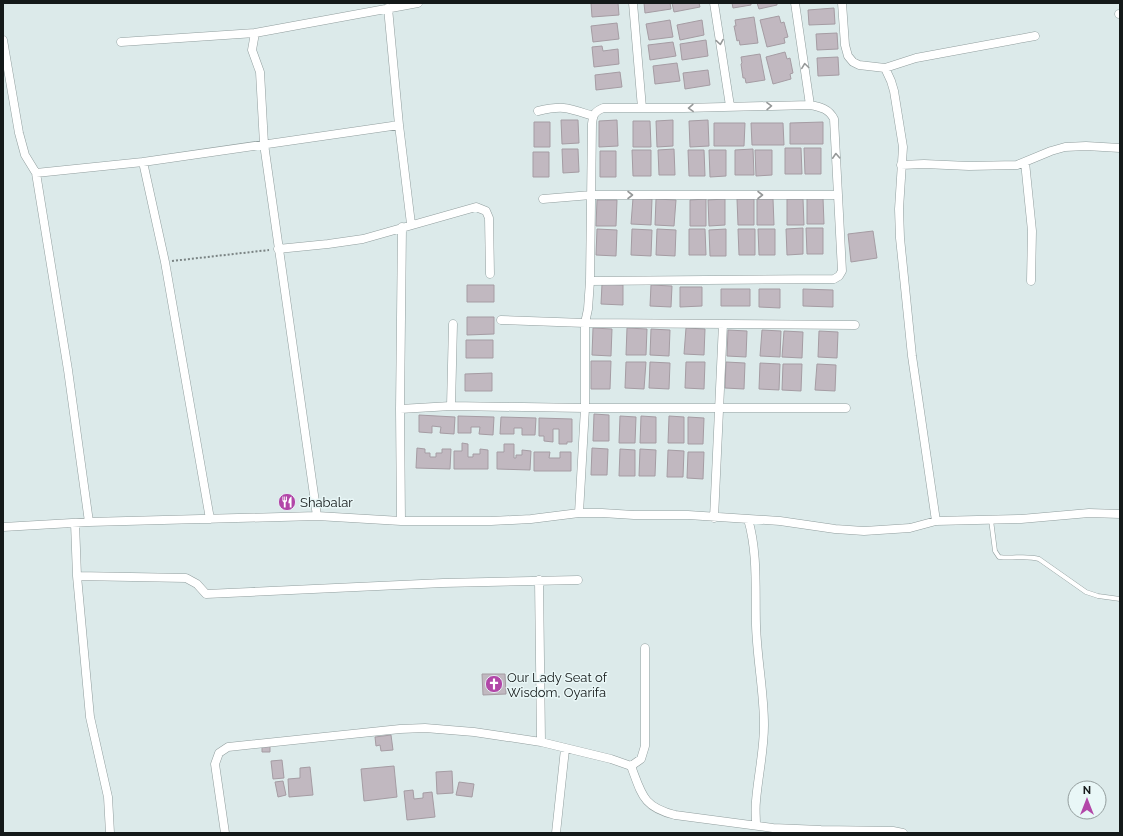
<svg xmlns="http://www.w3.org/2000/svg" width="1123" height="836" font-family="Raleway,sans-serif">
<rect width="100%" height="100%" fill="#dceaea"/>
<path fill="#c1b8c0" stroke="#a59ca3" d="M591 3H618L619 15 592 17Z
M644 3H670L671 9 645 13Z
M672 3H699L700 7 674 12Z
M732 3H751V5L733 8Z
M757 3H777V5L759 9Z
M834 8 835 24 809 25 808 10Z
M779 16 781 23 784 22 788 37 784 38 785 43 767 47 760 20Z
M754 17 758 43 740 45 739 40 737 41 734 26H736L735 20Z
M670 20 673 37 649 40 646 24Z
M702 20 704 35 680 40 677 25Z
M617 23 619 39 593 42 591 26Z
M837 33 838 49 817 50 816 34Z
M706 40 708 56 682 60 680 44Z
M673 42 676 56 650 60 648 45Z
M602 46 603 51 618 49 619 64 594 67 592 47Z
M785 52 787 59 790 58 793 73 790 74 791 79 773 84 766 57Z
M760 54 765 80 746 83 745 78H743L741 64 742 63 741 57Z
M838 57 839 75 818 76 817 58Z
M677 63 680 81 655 84 653 66Z
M708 70 710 85 685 89 683 73Z
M620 72 622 87 596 90 595 75Z
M561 120H578L579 143 562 144Z
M617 120 618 146 599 147V121Z
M673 120V146L657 147 656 121Z
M708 120 709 146 690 147 689 121Z
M633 121H650L651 147H633Z
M534 122H550V147H534Z
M823 122V144H790V123Z
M714 123H745L744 146H714Z
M751 123H783L784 145H752Z
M785 148H801L802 174H785Z
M804 148H821V174H805Z
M562 149H578L579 172 563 173Z
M674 149 675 175H659L658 150Z
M753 149 754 175H735V150Z
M632 150H651V176H633Z
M688 150H704L705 176H689Z
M709 150H726V176L710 177Z
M755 150H772V175L756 176Z
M600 151H616V177H600Z
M533 152H549V177H533Z
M633 198 652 199 651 225 631 224Z
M807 198H823L824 224H807Z
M656 199 676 200 674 226 655 225Z
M706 199V226H690V200Z
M725 199V225L709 226 708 200Z
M737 199H754V225H738Z
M757 199H773L774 225H757Z
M787 199H803L804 225H787Z
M597 200H617L616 226H596Z
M803 228V254L787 255 786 229Z
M806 228H823V254H807Z
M597 229 617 230 616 256 596 255Z
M632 229 652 230 651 256 631 255Z
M657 229 676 230 675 256 656 255Z
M689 229H705L706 255H689Z
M726 229V256H710L709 230Z
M738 229H755V255H739Z
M758 229H775V255H759Z
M873 231 877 258 851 262 848 234Z
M602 284 623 285V305L601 304Z
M467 285H494V302H467Z
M651 285 672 286 671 307 650 306Z
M680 287H702V306L680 307Z
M721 289H750V306H721Z
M759 289H780V308L759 307Z
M803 289 833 290V307L803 306Z
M467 317H494V334L467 335Z
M593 328 612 329 611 356 592 355Z
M627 328 647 329 646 355H626Z
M686 328 705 329 704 355 684 354Z
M651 329 670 330 669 356 650 355Z
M728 330 747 331 746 357 727 356Z
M762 330 781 331 780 357 760 356Z
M784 331 803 332 802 358 782 357Z
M819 331 838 332 837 358 818 357Z
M466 340H493V358H466Z
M591 361H611L610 389H591Z
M626 362H646L644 389 625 388Z
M650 362 670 363 669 389 649 388Z
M686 362H705L704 389 685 388Z
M726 362 745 363 744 389 725 388Z
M760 363 780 364 779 390 759 389Z
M783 364H802L801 391 782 390Z
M817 364 836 365 835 391 815 390Z
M492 373V391H465V374Z
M594 414 609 415V441H593Z
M419 415 455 417 454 434 440 433 441 427 432 426V433L419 432Z
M458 416 494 417 493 435 479 434 480 427H471V433H458Z
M620 416 636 417 635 443H619Z
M641 416 656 417V443H640Z
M669 416 684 417V443H668Z
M501 417 536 418 535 435H522V428H514V434H500Z
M688 417 704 418 703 444H688Z
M539 418 572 419V442H567V444H559V429H553V442L544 441V436H539Z
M462 443 468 444V457H473V454H480V449L488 450V469H454V451H462Z
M504 444H514V458H516V455H522V450L531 451 530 470 497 469V452H504Z
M417 448 425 449V453H430V457H436V453H442V449H451L450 469 416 468Z
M592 448 608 449 607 475H591Z
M620 449 635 450V476H619Z
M640 449 656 450 655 476H639Z
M668 450 684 451 683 477H667Z
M534 452H550L549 458H560V452H571V471H534Z
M688 452H704L703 479 687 478Z
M482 674H505L506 694 483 695Z
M391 735 393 750 381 751 380 745 376 746 375 737Z
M262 745H270V752H262Z
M282 760 284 778 273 779 271 761Z
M394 766 397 797 364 801 361 769Z
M310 767 313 795 289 797 288 779 300 778V768Z
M452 771 453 793 437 794 436 772Z
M283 781 286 795 278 797 275 782Z
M459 782 474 784 472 797 456 795Z
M413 790 414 799 423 798V793L432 792 435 817 407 820 404 791Z"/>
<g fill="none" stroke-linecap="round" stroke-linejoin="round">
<defs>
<path id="service" d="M991 520 995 551 999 557C1013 559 1026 555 1039 559L1086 592 1098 596 1120 599"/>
<path id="minor" d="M633 3 642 108
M714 3 730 106
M795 3 810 105
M842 3 845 45 848 56 853 62 859 65 885 68 916 58 1035 36
M388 8 399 125 411 224
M1119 14H1120
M3 40 19 133 25 155 36 173 68 370 89 522
M121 42 255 33
M885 68 891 81 894 91 903 147 899 209 900 238 912 356 936 521
M538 111C564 105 568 108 593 116
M143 162 165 262 210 519
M1025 162 1032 231 1031 281
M901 165 924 164 969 166 1017 165 1051 151 1065 147 1086 146 1120 148
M36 173 143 162 399 125
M543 199 591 195H838
M278 249 328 244 363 239 476 207 486 211 489 218 490 274
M501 320 585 323 588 309 590 281 592 124C593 115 594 112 603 108H684L810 105C821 107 829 109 834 119L842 271 839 276 834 279 590 281
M451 406 453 324
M400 409 451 406 585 408H846
M579 513 585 408V323L855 325
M317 516 264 144 260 72 252 50 255 33 418 3
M714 518 723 324
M748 519C758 553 755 590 756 625 757 659 764 692 764 725 764 751 758 776 756 801 755 809 756 817 756 825
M401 521 400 409 402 227
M75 523 77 576 90 717 108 797 110 833
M3 527 89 522 317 516 401 521H491L531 519 579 513H602L634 515H688L780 521 835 529 864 531 910 528 936 521 1021 519 1089 513 1120 514
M77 576 186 578 197 584 206 594 443 583 578 580
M539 580 541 742
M631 766 641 759 645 746V648
M225 833 215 764 219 753 228 747 400 729 425 728 474 732 541 742 611 759 631 766C642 795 643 807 675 815L773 828 821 830 893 831 903 833
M556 833 565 749"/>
</defs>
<use href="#service" stroke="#919e9e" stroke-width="5"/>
<use href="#minor" stroke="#919e9e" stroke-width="9"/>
<path stroke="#7a8383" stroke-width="2" stroke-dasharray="2 2" stroke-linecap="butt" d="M172 261 269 250"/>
<use href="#service" stroke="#fff" stroke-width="4"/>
<use href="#minor" stroke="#fff" stroke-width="8"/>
</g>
<defs><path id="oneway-chevron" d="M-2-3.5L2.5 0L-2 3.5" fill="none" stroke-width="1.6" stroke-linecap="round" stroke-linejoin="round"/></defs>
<g stroke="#959898">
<use href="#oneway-chevron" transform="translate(720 42) rotate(81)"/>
<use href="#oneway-chevron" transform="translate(805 66) rotate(-98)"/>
<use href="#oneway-chevron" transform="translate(769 106) rotate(-1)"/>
<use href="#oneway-chevron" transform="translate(691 108) rotate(178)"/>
<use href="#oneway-chevron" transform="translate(836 156) rotate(-93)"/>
<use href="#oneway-chevron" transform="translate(630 195)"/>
<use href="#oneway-chevron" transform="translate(760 195)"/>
</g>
<defs>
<symbol id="restaurant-disc" viewBox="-11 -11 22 22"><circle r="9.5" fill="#b247a8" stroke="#e9f7f7"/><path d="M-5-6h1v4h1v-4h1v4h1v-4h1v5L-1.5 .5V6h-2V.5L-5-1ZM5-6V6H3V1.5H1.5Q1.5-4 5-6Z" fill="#fff"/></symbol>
<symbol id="church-disc" viewBox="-11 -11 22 22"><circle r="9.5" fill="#b247a8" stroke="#e9f7f7"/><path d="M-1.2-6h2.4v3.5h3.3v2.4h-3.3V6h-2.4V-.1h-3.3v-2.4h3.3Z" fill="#fff"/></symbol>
</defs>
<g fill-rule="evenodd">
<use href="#restaurant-disc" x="277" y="492" width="20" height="20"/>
<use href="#church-disc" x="484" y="674" width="20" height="20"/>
</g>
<g text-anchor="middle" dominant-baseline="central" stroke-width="3" stroke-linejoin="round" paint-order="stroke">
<g font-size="13" fill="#141919" stroke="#e9f7f7" text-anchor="start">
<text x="300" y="502">Shabalar</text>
<text x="507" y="677">Our Lady Seat of<tspan x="507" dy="15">Wisdom, Oyarifa</tspan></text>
</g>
</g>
<rect width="1123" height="836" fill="none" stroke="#141919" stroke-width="8"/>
<g transform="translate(1087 800)"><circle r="19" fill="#e9f7f7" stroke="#949e9e"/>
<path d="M0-3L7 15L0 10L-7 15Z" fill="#b247a8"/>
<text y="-6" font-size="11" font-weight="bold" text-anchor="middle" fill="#141919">N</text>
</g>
</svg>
